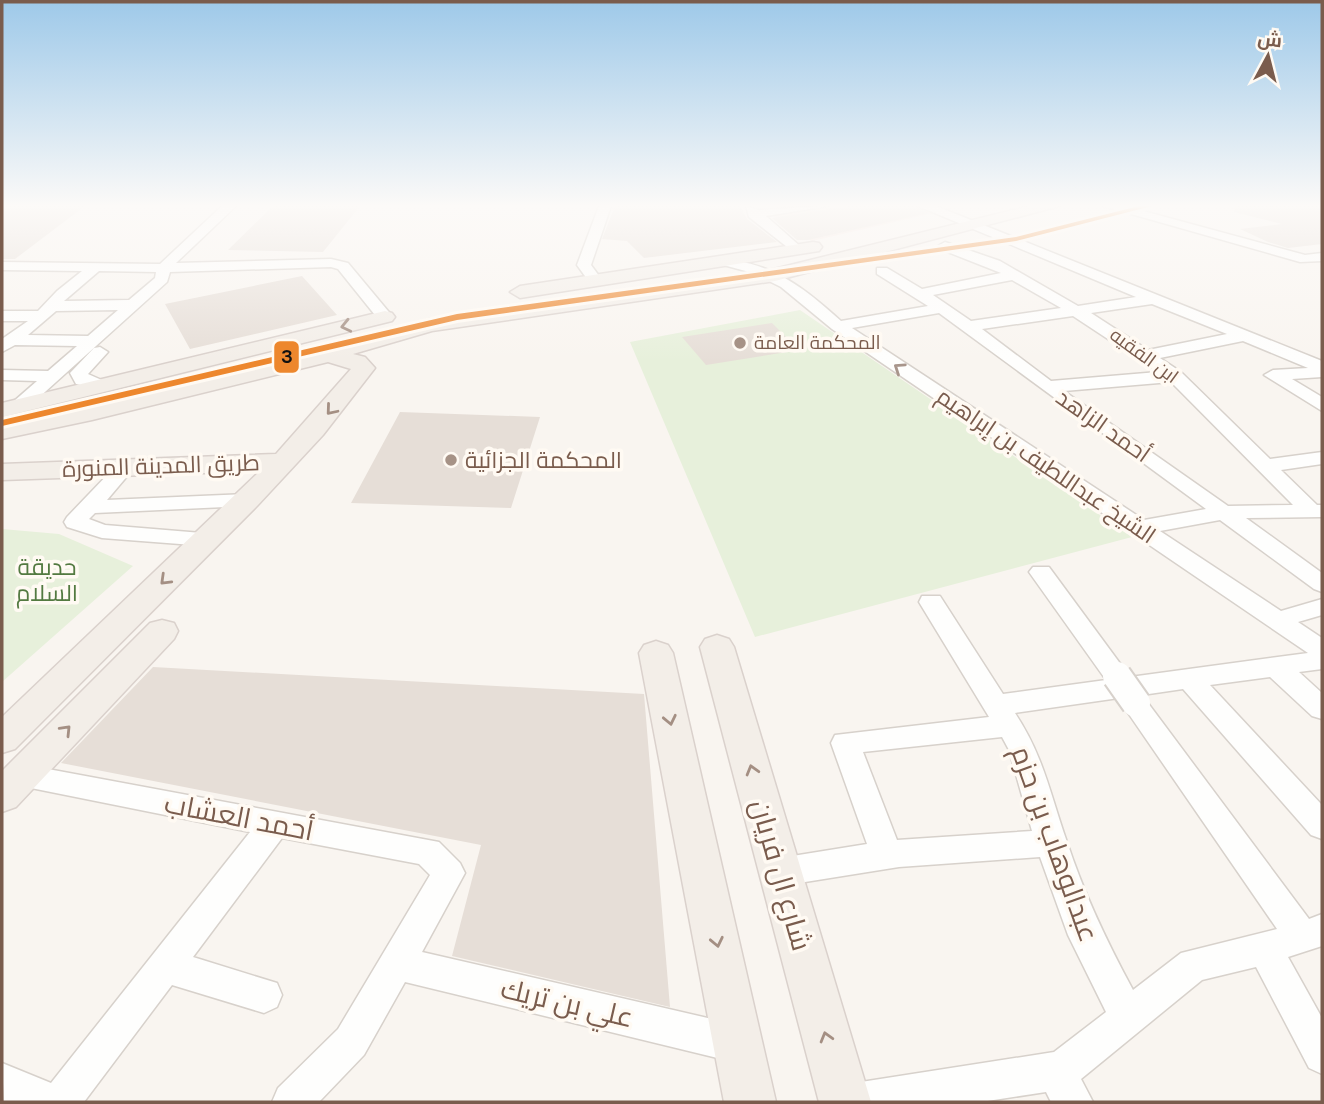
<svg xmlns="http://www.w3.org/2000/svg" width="1324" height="1104" font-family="Karla,Cairo,sans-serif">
<rect width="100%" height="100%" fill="#f9f5f0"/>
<path fill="#f6e8e1" d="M758 206H964L812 241Z"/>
<path fill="#e7f0db" d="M800 310 1132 537 755 637 630 342Z
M2 529 59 534 133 566 2 682Z"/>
<path fill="#e6ded7" d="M2 206H85L15 259H2Z
M273 206H360L323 252 228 250Z
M615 206H740L747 219 777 242 644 258 627 241 602 239Z
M850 206H916L928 213 808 240H797L772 218Z
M1235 206H1322V244L1288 248 1268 242 1240 229 1282 224 1234 212Z
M302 276 337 315 190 349 165 304Z
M772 323 799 350 706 365 682 337Z
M400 412 540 417 511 508 351 503Z
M153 667 644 694 670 1007 452 956 481 845 61 763Z"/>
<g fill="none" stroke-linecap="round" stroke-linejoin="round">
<defs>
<path id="minor" d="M222 206H236L176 263 331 259 348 263 393 317 385 322 379 320 338 269 331 267 170 272 167 282 25 410H13L10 406 13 402 37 381 2 380V370L48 371 77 346 15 345 2 352V339L28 321H2V311H38L57 291 82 271 2 270V262L160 264ZM99 271 156 272 155 278 129 300 64 301ZM118 310 88 336 28 335 56 311Z
M599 206H611L591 265 602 280 595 284 590 283 577 265Z
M746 206 758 210 828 206 766 216 801 247 803 250 796 254 749 217Z
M918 206H936L1322 361V377L1292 379 1322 397V411L1264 375 1273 370 1308 368 1243 341 1160 358 1181 372 1270 459 1322 452V464L1281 470 1317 505H1322V517L1246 518 1322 573V592L1314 589 1220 520 1160 531 1281 611 1322 599V615L1298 622 1322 638V669L1299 672 1322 693V719L1312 716 1270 677 1210 685 1322 805V839L1311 835 1183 689 1142 695 1309 919 1322 914V946L1288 957 1322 1018V1074L1309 1068 1256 967 1202 980 1081 1079 1093 1102H1051L1046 1092 981 1102H841L847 1088 861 1082 1054 1052 1106 1012 1068 935 1040 857 899 867 780 886 769 882 764 872 769 862 780 858 867 844 831 743 835 735 989 717 919 602 922 596H940L1003 694 1106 680 1029 572 1033 567H1049L1130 677 1308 653 832 329 781 287 753 273 716 263C722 257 728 259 736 261 779 267 810 293 841 321L928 306 877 274V268H887L922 289 1001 273 940 249 938 246 945 242 1000 261 1078 306 1136 297ZM1012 280 1061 308 971 321 933 295ZM1152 304 1227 334 1148 350 1091 313ZM939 313 1206 509 1144 520 852 328ZM1073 316 1158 372 1051 381 982 329ZM1171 382 1293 505 1228 506 1064 391ZM1126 697 1122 703 1126 710 1277 929 1181 953 1133 990C1107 942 1084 894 1067 842 1050 794 1044 757 1015 713ZM1002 737 1009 750 1032 831 897 840 863 752Z
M1103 206H1125L1305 255 1322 253V261L1300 262Z
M100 347 108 352 88 374 113 385 104 390 76 384 70 373 94 348Z
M119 468 129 474 107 500 247 494 258 500 247 506 95 513 89 519 105 525 214 534 217 539 214 544 206 546 102 538 67 527 64 522 67 517 112 470Z
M21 764 439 842 460 863 465 873 422 952 738 1025 751 1031 757 1044 751 1057 738 1063 405 982 364 1055 319 1102H272L278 1088 338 1029 430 875 419 864 282 838 193 957 277 983 282 995 277 1007 264 1013 172 985 84 1102H4L2 1063 51 1083 250 832 11 784 6 776 11 768Z"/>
<path id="major" d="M1029 206H1060L775 281 432 331 353 354 365 357 375 368 323 435 257 506 15 749 2 753V717L260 471 2 480V464L276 454 351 369 328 362 92 420 2 439V424L92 406 321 350 430 319 774 269Z
M813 242 819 243 822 247 819 251 520 298 510 292 520 286Z
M385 311 392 313 395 317 392 321 2 417V403Z
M162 620 174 623 178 631 174 639 16 807 2 812V771L150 623Z
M717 635 729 639 734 647 871 1102H819L700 647 705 639Z
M656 641 668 645 673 653 776 1102H724L639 653 644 645Z"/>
</defs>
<use href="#minor" stroke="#d7d1cb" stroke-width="3"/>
<use href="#major" stroke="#dad1cc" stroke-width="3"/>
<use href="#minor" fill="#fefefd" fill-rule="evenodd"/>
<use href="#major" fill="#f3eee8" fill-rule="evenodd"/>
<defs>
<path id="minor-bridge" d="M1117 676 1136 703"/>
</defs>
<use href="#minor-bridge" stroke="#d7d1cb" stroke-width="32" stroke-linecap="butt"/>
<use href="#minor-bridge" stroke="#fefefd" stroke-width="28"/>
<defs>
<path id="metro-1" d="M1139 206H1152L1016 241 457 320 2 426V420L457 314 1016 237Z"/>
</defs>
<use href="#metro-1" stroke="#fffaf3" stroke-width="6"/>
<use href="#metro-1" fill="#ed872d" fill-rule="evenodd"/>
</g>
<defs><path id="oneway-chevron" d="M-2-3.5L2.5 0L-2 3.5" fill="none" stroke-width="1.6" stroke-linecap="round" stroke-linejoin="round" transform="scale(1.75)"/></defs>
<g stroke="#a48f83">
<use href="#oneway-chevron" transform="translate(346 326) rotate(167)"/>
<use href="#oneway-chevron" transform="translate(331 410) rotate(130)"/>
<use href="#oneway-chevron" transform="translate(165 580) rotate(136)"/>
<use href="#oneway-chevron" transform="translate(670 720) rotate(78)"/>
<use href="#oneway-chevron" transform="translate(66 730) rotate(-46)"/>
<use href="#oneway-chevron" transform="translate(752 770) rotate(-106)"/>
<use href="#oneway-chevron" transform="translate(717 942) rotate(78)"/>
<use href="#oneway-chevron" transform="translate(826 1037) rotate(-106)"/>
</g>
<use stroke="#a8958b" href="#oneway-chevron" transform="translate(899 368) rotate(-146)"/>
<linearGradient id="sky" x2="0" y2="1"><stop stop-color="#9ec9e9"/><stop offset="0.57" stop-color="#fcfaf8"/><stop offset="1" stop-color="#fcfaf8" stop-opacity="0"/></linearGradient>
<rect width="1324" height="361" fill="url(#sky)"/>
<g fill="#a69286" stroke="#fffaf3" stroke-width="2.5">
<circle cx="740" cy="343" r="7"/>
<circle cx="451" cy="460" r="7"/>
</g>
<g text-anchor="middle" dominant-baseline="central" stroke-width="7" stroke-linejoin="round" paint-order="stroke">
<g font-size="19" fill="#7a5c4d" stroke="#fffaf3" text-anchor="start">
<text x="754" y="343">المحكمة العامة</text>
</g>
<g font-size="19" fill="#7a5c4d" stroke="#fffaf3">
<text transform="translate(1144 356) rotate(36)">ابن الفقيه</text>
</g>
<g font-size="23" fill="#7a5c4d" stroke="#fffaf3">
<text transform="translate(1103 426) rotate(35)">أحمد الزاهد</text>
<text transform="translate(161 466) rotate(-2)">طريق المدينة المنورة</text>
<text transform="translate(1046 466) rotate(34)">الشيخ عبداللطيف بن إبراهيم</text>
</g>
<g font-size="23" fill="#7a5c4d" stroke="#fffaf3" text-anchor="start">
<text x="465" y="460">المحكمة الجزائية</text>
</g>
<g font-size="23" fill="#537a41" stroke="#fffaf3">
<text x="47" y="567">حديقة<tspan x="47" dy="26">السلام</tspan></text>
</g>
<g font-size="28" fill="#7a5c4d" stroke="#fffaf3">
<text transform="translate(239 817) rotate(11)">أحمد العشاب</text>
<text transform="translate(1055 844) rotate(70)">عبدالوهاب بن حزم</text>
<text transform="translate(781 875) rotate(74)">شارع ال فريان</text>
<text transform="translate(567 1003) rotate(13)">علي بن تريك</text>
</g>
</g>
<rect stroke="#fffaf3" stroke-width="2.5" x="273" y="340" width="27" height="34" rx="7" fill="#ed872d"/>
<g font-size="19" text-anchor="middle" font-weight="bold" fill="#111">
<text x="287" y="363">3</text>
</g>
<rect width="1324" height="1104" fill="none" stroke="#7a5c4d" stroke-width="7"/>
<g transform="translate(1268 56) rotate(7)" stroke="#fffaf3" stroke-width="5" paint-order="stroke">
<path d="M0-5L12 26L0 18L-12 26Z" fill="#7a5c4d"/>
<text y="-10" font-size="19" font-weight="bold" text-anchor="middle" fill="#7a5c4d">ش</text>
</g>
</svg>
